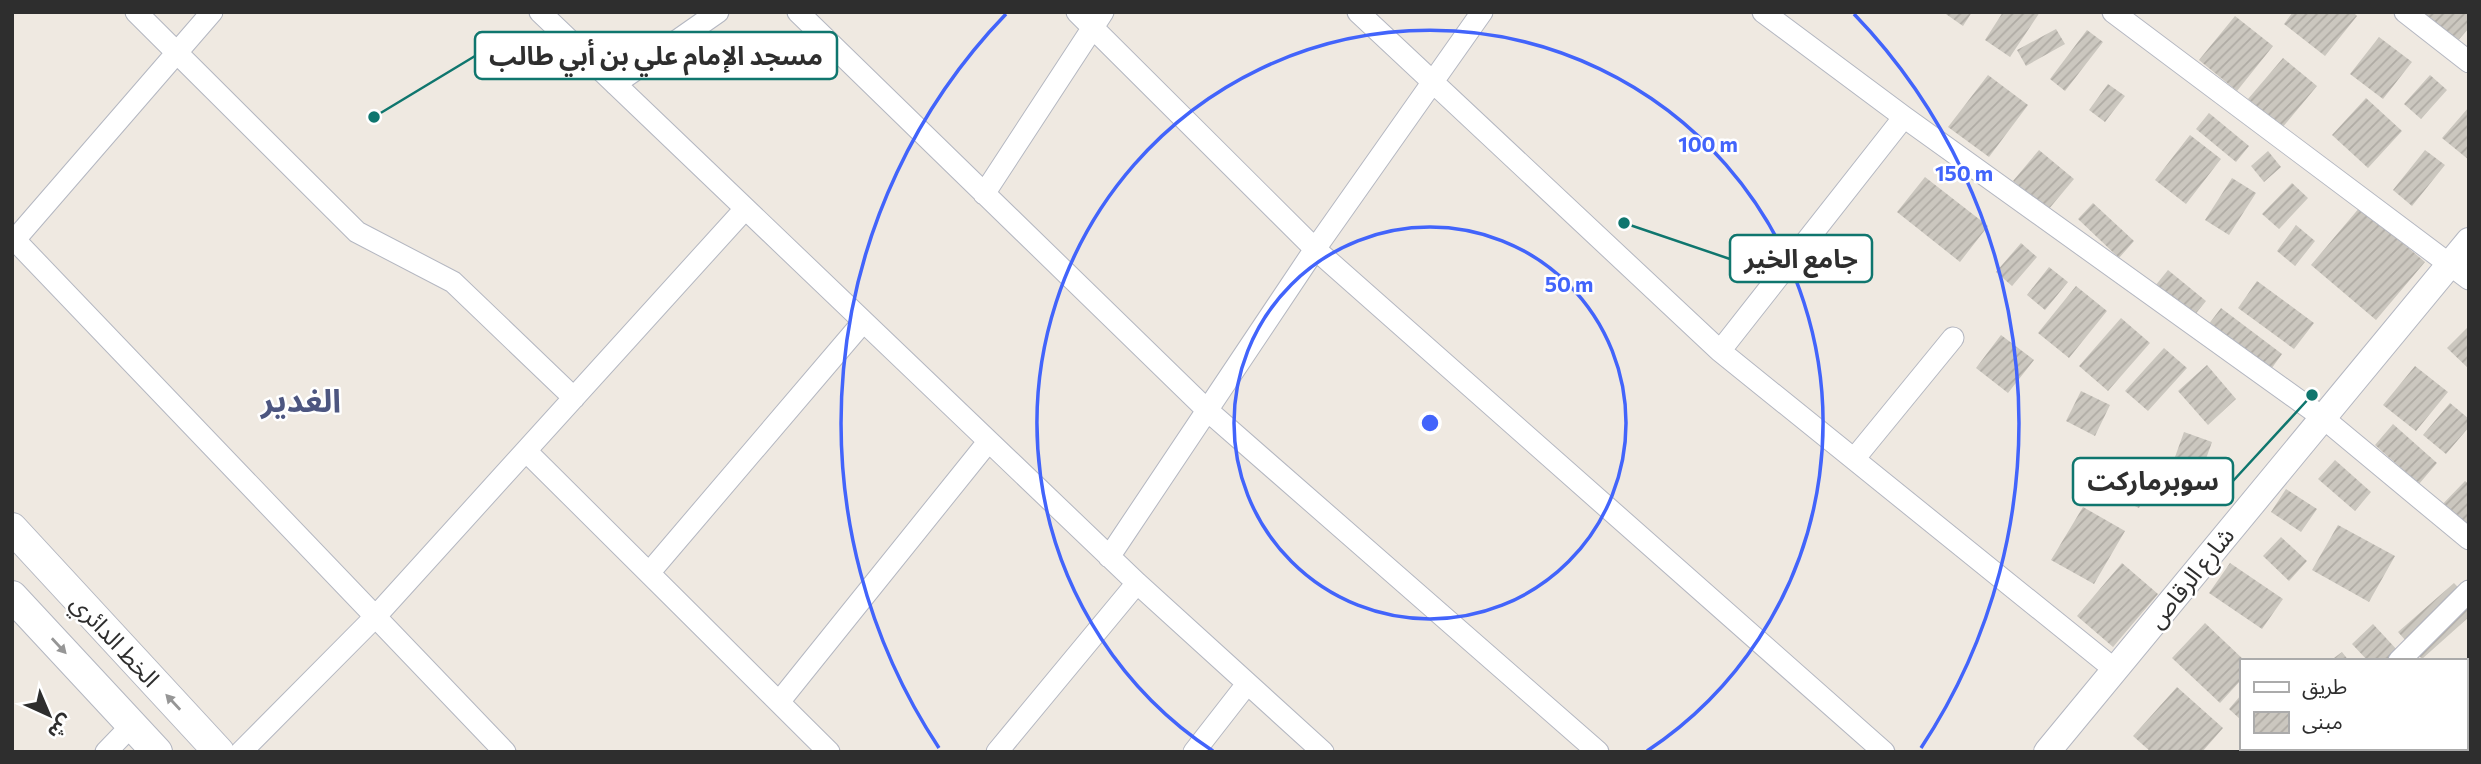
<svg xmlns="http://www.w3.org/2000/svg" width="2481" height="764" font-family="Commissioner,'Noto Sans Arabic',sans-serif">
<defs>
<pattern id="building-hatch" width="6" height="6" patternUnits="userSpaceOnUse" patternTransform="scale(1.75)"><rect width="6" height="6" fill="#cbc7bf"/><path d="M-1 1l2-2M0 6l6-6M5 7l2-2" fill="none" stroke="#afaba4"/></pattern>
</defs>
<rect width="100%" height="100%" fill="#efe9e1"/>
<path fill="url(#building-hatch)" d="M1943 12H1972L1963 26Z
M2003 12H2040L2010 57 1985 40Z
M2293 12H2353L2357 16 2325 56 2284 24Z
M2420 12H2469V28L2455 44Z
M2235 16 2273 46 2237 91 2199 60Z
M2056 29 2065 44 2026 66 2017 50Z
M2087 30 2103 42 2065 91 2050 79Z
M2379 37 2412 62 2383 99 2350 74Z
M2283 58 2317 86 2282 128 2248 99Z
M1988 75 2028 105 1989 157 1948 127Z
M2430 75 2447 90 2421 119 2404 104Z
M2108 84 2125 96 2105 122 2089 110Z
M2366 98 2402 131 2368 168 2332 135Z
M2469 107V160L2442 138Z
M2209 113 2249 146 2236 162 2196 129Z
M2190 135 2221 159 2186 204 2155 180Z
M2039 150 2074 179 2048 210 2013 181Z
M2425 150 2445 165 2412 206 2393 190Z
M2268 151 2281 167 2264 182 2251 166Z
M1925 177 1988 226 1960 262 1897 212Z
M2232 178 2256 193 2229 235 2205 220Z
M2292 183 2308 198 2279 229 2262 214Z
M2093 203 2134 241 2119 258 2078 219Z
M2360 207 2425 262 2376 320 2311 265Z
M2296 225 2315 241 2295 266 2277 251Z
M2021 243 2037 257 2012 286 1996 272Z
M2049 267 2068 282 2045 310 2027 295Z
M2168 270 2206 301 2189 322 2151 291Z
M2257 281 2314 323 2294 349 2238 308Z
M2076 286 2107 311 2069 358 2038 333Z
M2221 308 2282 354 2264 379 2202 333Z
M2121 318 2150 343 2108 391 2079 366Z
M2469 326V369L2447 348Z
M2001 335 2034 360 2008 393 1976 368Z
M2164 348 2187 368 2148 411 2125 391Z
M2207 365 2236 399 2208 425 2178 391Z
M2415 366 2448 392 2416 431 2383 405Z
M2081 391 2110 405 2095 436 2066 421Z
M2450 403 2469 419V427L2446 454 2423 435Z
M2393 424 2437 463 2419 484 2375 445Z
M2184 432 2212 442 2203 467 2175 457Z
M2335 460 2371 492 2355 511 2318 479Z
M2116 463 2152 479 2139 508 2103 491Z
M2465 481 2469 484V528L2436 511Z
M2286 489 2317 509 2301 532 2271 512Z
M2083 507 2125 531 2094 584 2051 560Z
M2338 525 2395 556 2369 602 2312 570Z
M2281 537 2307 561 2289 581 2263 556Z
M2122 563 2158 594 2113 647 2077 616Z
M2230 563 2283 599 2262 629 2209 593Z
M2454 583 2469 599V617L2422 659 2398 632Z
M2205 623 2245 661H2241V680L2220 703 2172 658Z
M2373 624 2399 652 2389 661H2368L2352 644Z
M2342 652 2349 661H2330Z
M2177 687 2223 728 2202 752H2151L2133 736Z
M2241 695V720L2229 709Z
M2272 748H2322L2318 752H2289L2286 749 2283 752H2276Z
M2379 748H2416L2419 752H2378Z"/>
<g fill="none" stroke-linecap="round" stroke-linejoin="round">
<defs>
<path id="minor" d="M136 12 357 232 453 282 574 398
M540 12 1137 583 1323 752
M798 12 1207 410 1598 752
M1077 12 1315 249 1884 752
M1358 12 1720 351 2114 669
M1763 12 1904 117 2322 417 2469 539
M2113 12 2469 279
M2405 12 2469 62
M615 84 718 12
M984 194 1103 12
M12 237 505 752
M12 243 212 12
M1720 351 1904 117
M526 451 829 752
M1854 459 1953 338
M1109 557 1315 249 1482 12
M649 573 863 322
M2399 661 2469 591
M779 702 988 442
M106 752 132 725
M241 752 376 616 745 209
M997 752 1137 583
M1194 752 1247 684
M2310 752 2313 748"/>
<path id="tertiary" d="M2047 752 2469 241"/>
<path id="secondary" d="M12 528 219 752
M12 596 157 752"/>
</defs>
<use href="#minor" stroke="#b4b7c1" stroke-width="23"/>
<use href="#tertiary" stroke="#b4b7c1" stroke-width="28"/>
<use href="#secondary" stroke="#b4b7c1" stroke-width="32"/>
<use href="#minor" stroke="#fff" stroke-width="21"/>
<use href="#tertiary" stroke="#fff" stroke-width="26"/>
<use href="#secondary" stroke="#fff" stroke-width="30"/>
</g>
<defs><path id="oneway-solid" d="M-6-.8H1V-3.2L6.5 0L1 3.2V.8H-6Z" transform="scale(1.75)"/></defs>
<g fill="#969696">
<use href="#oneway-solid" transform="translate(59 646) rotate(47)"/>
<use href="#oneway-solid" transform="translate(173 702) rotate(-133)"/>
</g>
<g fill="none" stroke="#4264fb" stroke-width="3.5">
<circle cx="1430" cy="423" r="196"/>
<path d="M1213 751A393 393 0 1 1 1647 751"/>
<path d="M939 748A589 589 0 0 1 1006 14M1854 14A589 589 0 0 1 1921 748"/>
</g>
<g text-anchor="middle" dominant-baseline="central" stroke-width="5" stroke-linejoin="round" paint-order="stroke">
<g font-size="24" fill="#2e2e2e" stroke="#fff">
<text transform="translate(2190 577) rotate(-51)">شارع الرقاص</text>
<text transform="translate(116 640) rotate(47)">الخط الدائري</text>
</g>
<g font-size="32" font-weight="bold" fill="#4d5680" stroke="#fff">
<text x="301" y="399">الغدير</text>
</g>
</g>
<circle cx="1430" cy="423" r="10" fill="#4264fb" stroke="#fff" stroke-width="3.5"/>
<g font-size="21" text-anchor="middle" font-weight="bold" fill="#4264fb" stroke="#fff" stroke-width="5" stroke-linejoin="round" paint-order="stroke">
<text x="1708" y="152">100 m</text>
<text x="1964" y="181">150 m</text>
<text x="1569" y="292">50 m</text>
</g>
<path fill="none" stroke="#0f766e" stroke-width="2.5" d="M374 117L475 56M1624 223L1730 259M2312 395L2233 481"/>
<g fill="#0f766e" stroke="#fff" stroke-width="2.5">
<circle cx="374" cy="117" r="7"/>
<circle cx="1624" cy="223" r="7"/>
<circle cx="2312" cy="395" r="7"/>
</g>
<g fill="#fff" stroke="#0f766e" stroke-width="2.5">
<rect x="475" y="32" width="362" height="47" rx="7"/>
<rect x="1730" y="235" width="142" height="47" rx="7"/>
<rect x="2073" y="458" width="160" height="47" rx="7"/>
</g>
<g font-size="26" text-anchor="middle" font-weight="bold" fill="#2e2e2e">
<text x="656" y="65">مسجد الإمام علي بن أبي طالب</text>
<text x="1801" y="268">جامع الخير</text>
<text x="2153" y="490">سوبرماركت</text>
</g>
<rect width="2481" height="764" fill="none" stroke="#2e2e2e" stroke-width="28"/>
<rect x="2240" y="659" width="228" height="91" fill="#ffffff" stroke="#ababab" stroke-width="2"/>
<rect x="2254" y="682" width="35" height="10" fill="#ffffff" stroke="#ababab" stroke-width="2"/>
<text x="2302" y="694" font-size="21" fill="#2e2e2e">طريق</text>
<rect x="2254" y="712" width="35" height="21" fill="url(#building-hatch)" stroke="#ababab" stroke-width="2"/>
<text x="2302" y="729" font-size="21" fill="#2e2e2e">مبنى</text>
<g transform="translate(49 715) rotate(136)" stroke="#ffffff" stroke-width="5" paint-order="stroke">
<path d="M0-5L12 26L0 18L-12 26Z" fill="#2e2e2e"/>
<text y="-10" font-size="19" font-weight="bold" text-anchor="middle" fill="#2e2e2e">ش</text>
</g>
</svg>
